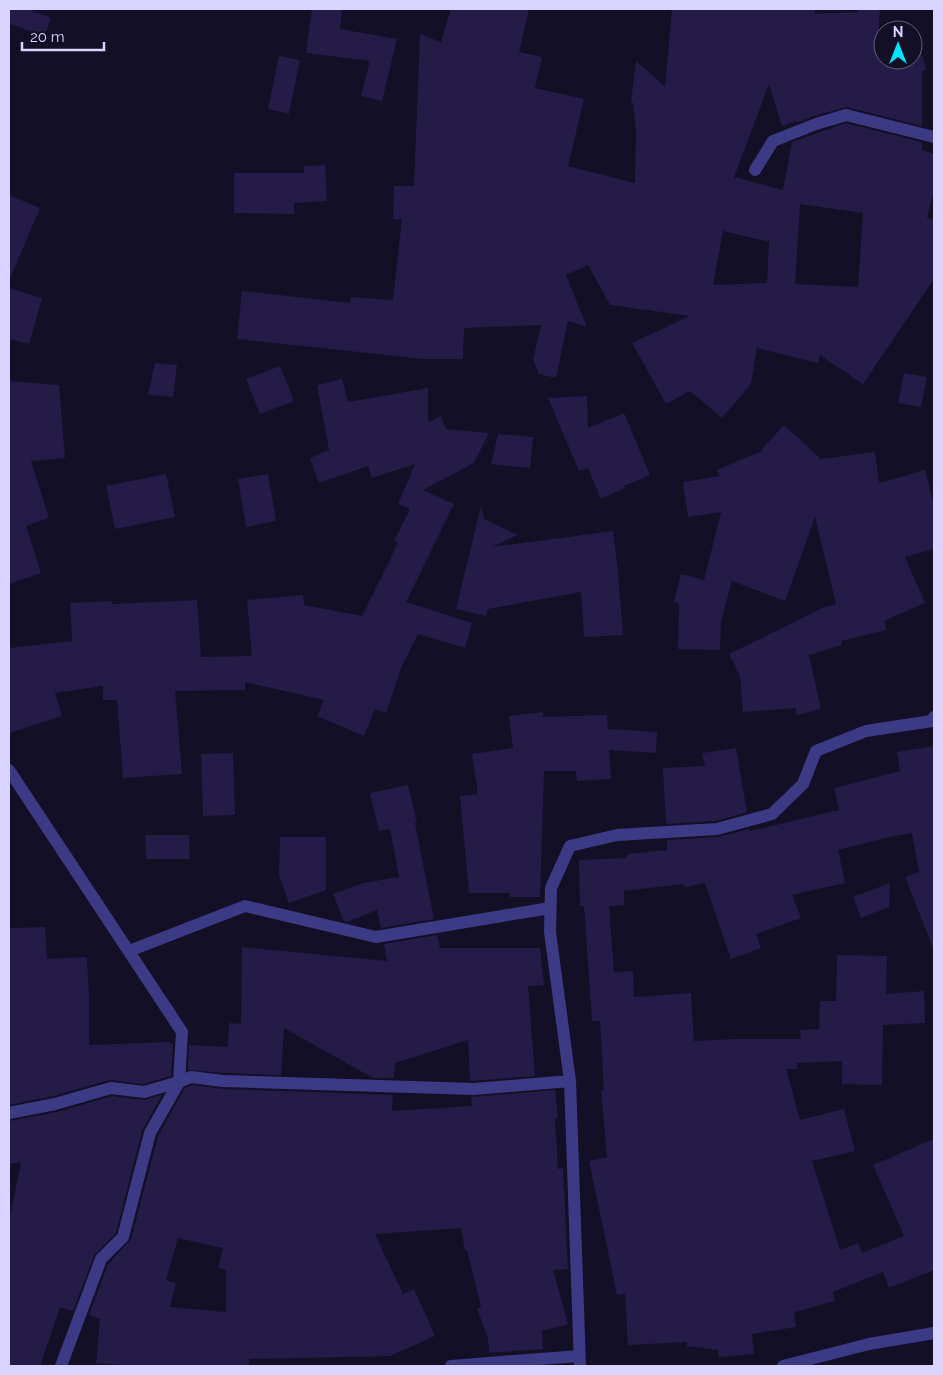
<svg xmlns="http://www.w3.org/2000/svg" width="943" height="1375" font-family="Raleway,sans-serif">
<rect width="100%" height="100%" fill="#130f26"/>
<path fill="#241b47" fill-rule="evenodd" d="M9 9H28L51 18 44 37 9 23Z
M312 9H342L340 29 397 39 382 101 361 96 370 61 306 53Z
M451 9H529L519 52 542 57 535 88 584 99 568 166 635 183 636 131 633 103 631 101 636 61 665 87 672 9H815V14L858 12V9H880L878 41 883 40V60H913V33L916 32 926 70 922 71V126L847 107 814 116 796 123V121L782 126 769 84 734 177 783 190 792 142 846 123 922 142V150L934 154V189L927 218 934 219V279L863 384 820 355 818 363 757 348 751 384 722 418 690 391 666 404 632 343 690 316 610 305 588 265 566 275 587 327 568 321 556 378 539 374 533 360 541 325 464 328 463 359H423L237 339 242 291 350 303 351 297 393 300 402 219H393L394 186H414L420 34 441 42ZM800 204 863 213 858 287 795 284ZM723 231 769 242 767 283 713 285Z
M279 56 300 60 289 114 268 109Z
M325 165 327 201 294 203V214L234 213V173H304V166Z
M9 195 40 208 9 281Z
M9 288 42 298 29 344 9 339Z
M155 363 177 365 173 397 148 395Z
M280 366 294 401 260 414 246 379Z
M904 373 927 377 921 407 898 403Z
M342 379 348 402 428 388V422L441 416 446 429 489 433 474 463 423 490 454 504 406 602 472 623 465 648 418 634 401 668 386 713 375 709 364 736 317 716 324 700 245 682V690L175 691 182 774 123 778 117 700H103V686L55 693 62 716 9 733V648L72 641 70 603 112 601V604L197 600 201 657 252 656 247 600 303 595 304 605 362 616 398 543 394 541 410 509 398 504 415 464 372 478 368 466 319 483 310 458 329 450 317 385Z
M9 381 59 385 65 458 31 461 49 518 26 526 41 573 9 584Z
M587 396 588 428 624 413 650 475 624 486 625 488 601 499 588 468 579 471 548 398Z
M784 425 821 459 875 452 879 483 925 470 934 505V549L905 557 925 603 884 621 886 630 841 641 842 645 809 655 821 709 797 715 795 708 743 712 740 676 729 654 822 608 836 604 815 517 785 601 732 581 721 621 720 650 678 649 679 604 674 602 681 574 704 580 721 512 688 517 683 482 720 476 717 470 762 451 761 450Z
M498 434 533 437 530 468 491 464Z
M166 474 175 517 115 529 106 486Z
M268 474 276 521 246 527 238 479Z
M481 506 484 519 518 535 492 547 613 531 618 573 623 635 584 637 581 592 488 609 486 616 456 609Z
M543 712V717L607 715 608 729 657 732 656 753 609 750 611 779 577 781 576 771H544L540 897H510V893H469L460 796 478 794 472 754 513 748 509 716Z
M934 746V948H933L905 877 919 872 912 833 889 837 838 850 845 883 792 895 801 918 756 934 761 948 731 959 705 883 685 887 684 884 624 891V905L609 906 614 972 633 971 634 997 691 993 694 1041 732 1039H801L800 1030 819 1029 820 1001H836L837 955 887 956 886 994 924 991 925 1023 883 1025 882 1085 842 1084V1061L797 1063V1069H786L800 1120 844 1109 855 1151 812 1161 840 1250 858 1243 862 1253 904 1236 873 1165 934 1139V1270L889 1288 883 1272 833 1292 835 1301 794 1312 796 1327 752 1334 754 1354 719 1357 718 1350 687 1346V1342L628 1345 625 1294 617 1295 589 1161 607 1157 601 1090H604L600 1021H592L584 906H580L579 860 627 858V854L667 850V840L719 837 749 829 750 831 839 810 834 788 900 771 897 752Z
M736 748 747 812 716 821 666 824 663 768 705 766 702 753Z
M233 753 235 815 203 816 201 754Z
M408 785 417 823H415L434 919 381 928 377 910 347 922 344 921 333 894 363 883 399 877 390 829 379 831 370 793Z
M145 835H189L190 859H146Z
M280 837H326V890L289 903 279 876Z
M890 883 889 907 861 918 853 897Z
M45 927 47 959 87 957 89 995V1045L170 1042V1044H173L171 1076 143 1084 109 1080 53 1096 9 1105V928Z
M437 935 440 948H540L544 985 528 986 535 1076 470 1081 468 1040 395 1063 394 1078H373L284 1028 281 1075 224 1073 188 1070 189 1045 228 1047 229 1023 241 1024 242 947 387 961 384 944Z
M192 1085 223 1089 393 1095 392 1111 472 1106 471 1097 555 1090 558 1118H555L558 1169 563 1168 568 1269 553 1270 568 1324 542 1331 543 1349 489 1353 488 1338 477 1309 481 1307 467 1250 465 1251 461 1228 375 1234 403 1294 414 1289 435 1336 390 1356 249 1359V1366H132L96 1363 100 1319 89 1315 108 1264 131 1239 158 1136 185 1088ZM178 1238 223 1248 218 1268 226 1270V1312L170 1307 176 1283 166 1280Z
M162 1095 142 1131 116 1233 94 1256 73 1311 60 1307 40 1366H9V1222L21 1162 9 1164V1121L57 1112 112 1096 143 1100Z"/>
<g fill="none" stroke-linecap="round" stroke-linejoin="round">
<path stroke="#3d3a85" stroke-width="12" d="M755 170 773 141 816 124 846 115 934 137
M9 770 182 1032 179 1082 150 1133 123 1237 101 1259 61 1366
M129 951 245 906 376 937 550 908
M9 1113 55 1104 111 1088 144 1092 179 1082 191 1077 223 1081 474 1089 570 1081
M451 1366 579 1356
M580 1366 570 1081 550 932 551 888 570 846 617 835 717 829 772 814 803 784 816 751 866 731 932 721 934 717
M783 1366 869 1344 934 1333"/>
</g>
<rect width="943" height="1375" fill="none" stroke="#d9d4ff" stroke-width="20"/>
<g transform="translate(898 45)"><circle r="24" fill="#130f26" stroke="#625e7d"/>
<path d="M0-4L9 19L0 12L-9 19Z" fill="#00e5ff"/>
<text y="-8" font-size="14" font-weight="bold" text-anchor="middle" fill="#d9d4ff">N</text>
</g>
<path d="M22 42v8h82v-8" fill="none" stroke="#d9d4ff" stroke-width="2.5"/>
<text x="30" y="42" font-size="15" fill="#d9d4ff" stroke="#130f26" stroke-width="4" paint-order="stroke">20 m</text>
</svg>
